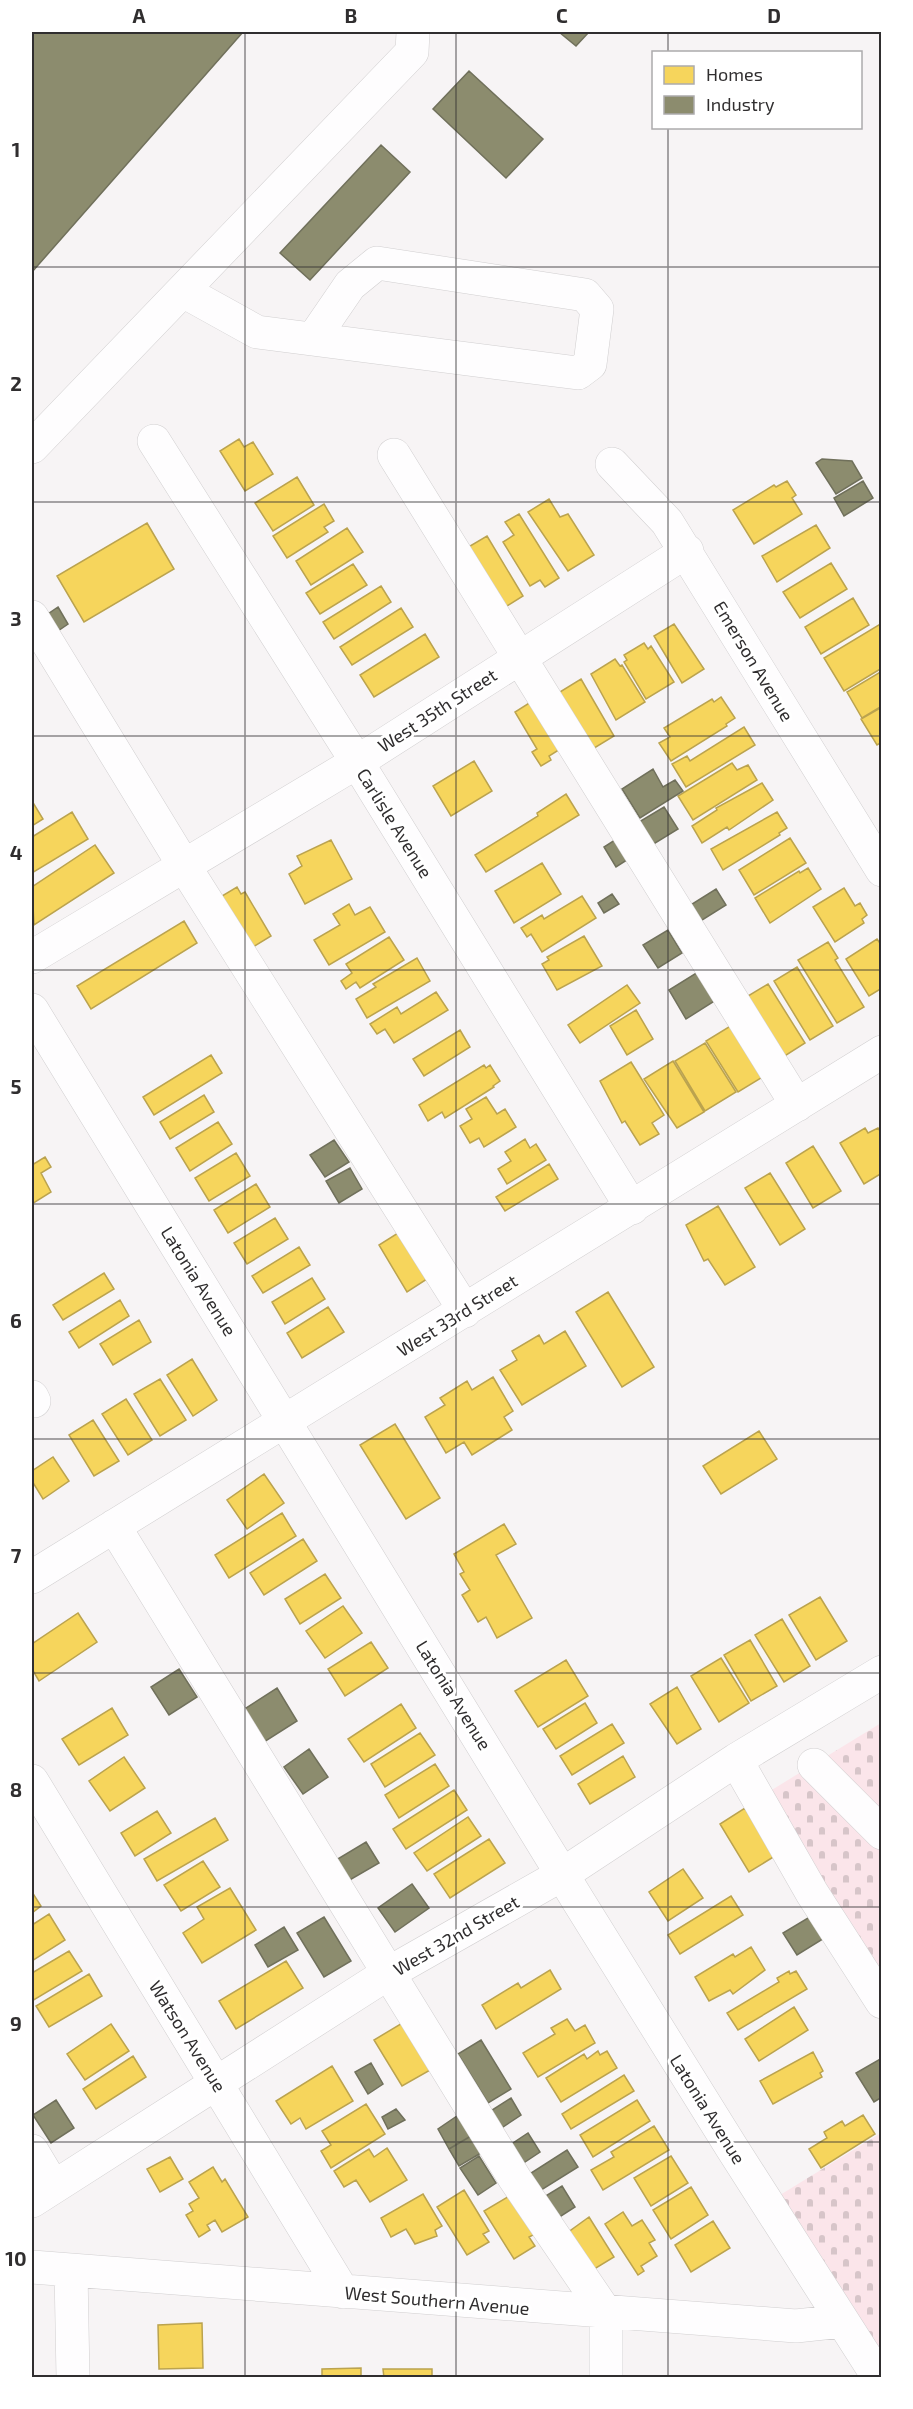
<svg xmlns="http://www.w3.org/2000/svg" width="913" height="2409" font-family="'Exo 2',sans-serif">
<defs>
<pattern id="cemetery-stones" width="16" height="16" patternUnits="userSpaceOnUse" patternTransform="scale(1.5)"><rect width="16" height="16" fill="#fbe5ea"/><path d="M2 7V4a2 2 0 0 1 4 0v3zM10 15v-3a2 2 0 0 1 4 0v3z" fill="#d7c5c9"/></pattern>
</defs>
<rect width="100%" height="100%" fill="#f7f4f5"/>
<path fill="url(#cemetery-stones)" d="M881 1723V2002L757 1799Z
M881 2133V2377L767 2203Z"/>
<path fill="#f6d55c" stroke="#bba34e" stroke-width="1.5" d="M239 439 244 447 253 442 273 474 245 491 220 451Z
M297 477 314 505 273 531 255 503Z
M787 481 796 495 792 498 802 514 754 544 733 510 774 485 776 487Z
M549 499 560 517 568 514 594 555 568 571 528 512Z
M324 504 334 521 324 527 328 532 287 558 273 536Z
M519 514 559 578 545 587 540 580 530 586 503 542 514 535 505 522Z
M147 523 174 569 84 622 57 576Z
M816 525 830 548 777 582 762 556Z
M347 528 363 552 311 585 296 561Z
M487 536 523 596 502 609 465 549Z
M831 563 847 589 800 618 783 592Z
M353 564 367 585 320 614 306 593Z
M381 586 391 602 334 639 323 622Z
M853 598 869 625 821 654 805 627Z
M401 608 413 627 352 665 340 647Z
M882 623V668L844 691 824 658Z
M674 624 704 669 682 683 654 636Z
M425 634 439 657 374 697 360 675Z
M644 643 648 649 651 646 674 682 646 699 624 662 627 660 624 655Z
M615 659 620 666 622 665 645 702 616 720 591 674Z
M882 671V706L862 718 847 692Z
M581 679 614 736 591 750 555 695Z
M721 697 735 718 726 724 727 726 671 761 659 743 670 737 664 728 712 699 714 702Z
M534 700 565 746 549 756 551 760 541 766 532 752 537 749 515 712Z
M882 707V742L877 745 861 719Z
M744 727 755 745 686 787 672 764 687 756 690 761Z
M474 761 492 791 451 816 433 786Z
M732 763 737 770 748 765 757 780 693 820 678 796Z
M762 783 773 800 729 830 727 827 702 843 692 826 717 810 716 808Z
M566 794 579 815 486 872 475 855 538 816 537 813Z
M32 801 43 819 32 826Z
M72 812 88 839 32 873V837Z
M777 812 787 828 779 833 780 835 723 870 711 849Z
M790 838 806 863 754 895 739 870Z
M331 840 352 879 305 904 289 874 302 866 297 856Z
M95 845 114 873 34 925 32 887Z
M542 863 561 894 514 923 495 891Z
M808 868 821 889 770 923 755 898 799 871 800 873Z
M237 887 241 894 245 892 271 936 245 952 217 899Z
M844 888 855 906 860 903 867 915 862 919 864 923 835 942 813 907Z
M582 896 596 918 542 952 531 934 527 937 521 928 542 915 544 919Z
M349 904 355 915 370 907 385 932 329 965 314 940 340 925 333 914Z
M184 921 197 943 91 1009 77 986Z
M584 936 602 966 557 990 542 964 549 960 547 957Z
M389 937 404 960 360 988 356 982 346 989 341 981 352 973 346 964Z
M877 939 882 946V988L869 996 846 959Z
M828 942 838 958 835 960 864 1007 837 1023 798 960Z
M417 958 430 981 367 1018 356 999 376 987 373 984Z
M797 967 833 1026 810 1040 774 981Z
M768 984 805 1043 780 1059 743 999Z
M627 985 640 1003 580 1043 568 1025Z
M436 992 448 1010 394 1043 385 1029 377 1034 370 1024 397 1007 401 1014Z
M636 1010 653 1039 627 1055 610 1026Z
M737 1022 769 1073 738 1092 706 1041Z
M460 1030 470 1047 424 1076 413 1059Z
M705 1043 736 1092 705 1111 675 1061Z
M211 1055 222 1073 154 1115 143 1097Z
M673 1061 704 1112 677 1128 644 1079Z
M631 1062 664 1115 652 1123 659 1134 640 1145 625 1121 622 1123 600 1081Z
M484 1065 486 1068 490 1065 500 1081 493 1086 494 1087 445 1118 442 1112 428 1121 419 1105Z
M204 1095 214 1112 170 1139 160 1122Z
M486 1097 497 1114 505 1109 516 1127 484 1147 479 1138 470 1143 460 1126 472 1119 466 1109Z
M218 1122 232 1144 190 1171 176 1148Z
M865 1128 868 1133 878 1128 882 1134V1173L864 1184 840 1143Z
M525 1139 530 1148 536 1144 546 1160 507 1184 498 1169 511 1161 505 1152Z
M813 1146 841 1191 813 1208 786 1163Z
M236 1153 250 1176 209 1201 195 1178Z
M45 1157 51 1167 41 1173 51 1192 32 1204V1165Z
M549 1164 558 1179 505 1211 496 1197Z
M770 1173 805 1229 780 1245 745 1188Z
M256 1184 270 1207 228 1233 214 1210Z
M718 1206 755 1267 725 1285 708 1259 704 1261 686 1225Z
M275 1218 288 1239 247 1264 234 1243Z
M398 1233 427 1279 407 1292 379 1245Z
M299 1247 310 1265 263 1293 252 1276Z
M104 1273 114 1289 63 1320 53 1305Z
M312 1278 325 1299 285 1324 272 1302Z
M608 1292 654 1367 622 1387 576 1312Z
M120 1300 129 1316 79 1348 69 1332Z
M328 1307 344 1332 302 1358 287 1333Z
M139 1320 151 1342 113 1365 100 1344Z
M565 1331 586 1366 522 1405 500 1370 517 1360 512 1351 539 1335 544 1344Z
M192 1359 217 1400 193 1416 167 1375Z
M493 1377 513 1411 504 1417 512 1430 472 1455 464 1442 446 1453 425 1417 445 1405 440 1398 467 1381 472 1390Z
M160 1379 186 1420 160 1436 134 1394Z
M126 1399 152 1440 128 1455 102 1414Z
M93 1420 119 1461 94 1476 69 1435Z
M395 1424 440 1498 406 1519 360 1445Z
M759 1431 777 1459 721 1494 703 1466Z
M53 1457 69 1481 43 1499 32 1481V1471Z
M264 1474 284 1503 247 1529 227 1500Z
M282 1513 296 1536 229 1578 215 1555Z
M504 1524 516 1544 496 1555 532 1618 497 1638 486 1617 478 1622 462 1595 470 1590 460 1574 464 1572 454 1554Z
M303 1539 317 1561 264 1595 250 1573Z
M325 1574 341 1598 300 1624 285 1599Z
M820 1597 847 1641 816 1660 789 1615Z
M343 1606 362 1633 325 1658 306 1631Z
M78 1613 97 1642 39 1681 32 1669V1644Z
M782 1619 810 1666 784 1682 755 1635Z
M750 1640 777 1686 751 1701 724 1655Z
M371 1642 388 1668 345 1696 328 1669Z
M721 1658 749 1703 719 1722 691 1676Z
M566 1660 588 1696 538 1727 515 1691Z
M677 1687 701 1729 677 1744 650 1704Z
M585 1703 597 1723 556 1749 543 1729Z
M401 1704 416 1728 364 1762 348 1739Z
M112 1708 128 1735 79 1765 62 1739Z
M612 1724 624 1743 572 1775 560 1756Z
M420 1733 435 1755 385 1787 371 1764Z
M623 1756 635 1777 590 1804 578 1784Z
M124 1757 145 1788 110 1811 89 1781Z
M435 1764 449 1786 399 1818 385 1795Z
M454 1790 467 1810 406 1849 393 1829Z
M745 1808 775 1856 749 1872 720 1824Z
M157 1811 171 1833 135 1856 121 1833Z
M468 1817 481 1836 427 1871 414 1853Z
M215 1818 228 1840 157 1881 144 1859Z
M489 1839 505 1863 450 1898 434 1874Z
M203 1861 220 1887 181 1911 164 1885Z
M683 1869 703 1898 668 1921 649 1892Z
M230 1888 256 1930 202 1963 183 1933 204 1919 197 1907Z
M32 1892 41 1906 32 1913Z
M731 1896 743 1915 680 1954 668 1935Z
M49 1914 65 1940 32 1961V1925Z
M751 1947 765 1970 733 1994 730 1990 709 2001 695 1977 733 1954 735 1957Z
M69 1951 82 1971 32 2001V1973Z
M286 1961 303 1988 236 2029 219 2001Z
M550 1970 561 1989 496 2029 482 2005 518 1983 521 1988Z
M789 1971 790 1974 796 1971 807 1989 738 2030 727 2013 779 1982 777 1978Z
M89 1974 102 1996 49 2027 36 2006Z
M794 2007 808 2030 759 2061 745 2039Z
M567 2019 575 2031 585 2025 595 2043 538 2077 523 2053 555 2034 551 2028Z
M404 2022 432 2069 402 2086 374 2040Z
M111 2024 129 2051 85 2080 67 2054Z
M598 2051 600 2055 607 2051 617 2068 561 2102 546 2078 584 2054 587 2059Z
M813 2052 823 2071 820 2073 822 2077 773 2104 760 2081Z
M133 2056 146 2077 96 2109 83 2089Z
M332 2066 353 2101 306 2129 300 2118 291 2124 276 2101Z
M624 2075 634 2091 571 2129 562 2114Z
M637 2100 650 2121 593 2157 580 2135Z
M366 2104 385 2134 331 2168 321 2151 331 2145 322 2131Z
M863 2115 875 2134 821 2168 809 2149 827 2138 824 2132 842 2121 845 2126Z
M654 2126 669 2150 603 2190 591 2170 614 2157 611 2152Z
M387 2148 407 2180 370 2202 356 2180 344 2187 334 2171 369 2149 374 2157Z
M671 2156 688 2183 651 2206 634 2178Z
M170 2157 183 2179 160 2192 147 2169Z
M213 2167 222 2182 225 2179 248 2217 222 2232 215 2220 207 2225 210 2230 199 2237 186 2215 193 2211 189 2204 199 2198 189 2182Z
M691 2187 708 2215 671 2239 653 2210Z
M464 2190 489 2231 483 2234 489 2242 467 2255 437 2207Z
M423 2194 442 2226 435 2230 437 2236 415 2244 406 2229 391 2237 381 2218Z
M511 2195 535 2234 529 2237 535 2246 514 2259 484 2211Z
M623 2212 632 2226 642 2220 655 2240 649 2243 657 2256 641 2266 644 2271 638 2275 605 2224Z
M589 2217 614 2257 591 2271 567 2233Z
M713 2221 730 2248 691 2272 675 2245Z
M202 2323 203 2368 159 2369 158 2325Z
M361 2368V2378H322V2369Z
M383 2369H432V2378H384Z"/>
<path fill="#8c8c6e" stroke="#70705b" stroke-width="1.5" d="M32 32H243L32 272Z
M559 32H589L576 46Z
M469 71 543 139 506 178 433 109Z
M381 145 410 172 310 280 280 253Z
M822 459 852 461 862 478 836 494 816 463Z
M863 481 873 498 844 516 834 498Z
M58 607 68 624 55 633 45 616Z
M653 769 663 787 675 780 683 791 640 818 622 789Z
M664 807 678 829 652 845 639 822Z
M618 838 630 858 616 867 604 847Z
M716 889 726 905 699 922 689 906Z
M612 894 619 904 604 913 598 903Z
M668 930 682 953 658 968 643 945Z
M698 972 716 1000 686 1019 669 990Z
M334 1140 349 1162 325 1177 310 1155Z
M350 1168 362 1189 339 1203 326 1181Z
M179 1669 197 1697 169 1715 151 1687Z
M277 1688 297 1721 264 1742 243 1710Z
M309 1749 328 1777 303 1794 284 1767Z
M366 1842 379 1863 348 1881 336 1860Z
M412 1884 429 1908 395 1932 378 1908Z
M813 1915 826 1937 797 1955 783 1933Z
M324 1917 351 1961 324 1977 297 1933Z
M284 1927 298 1950 268 1967 255 1945Z
M481 2040 511 2089 488 2103 458 2054Z
M882 2058V2097L874 2102 856 2073Z
M371 2063 383 2084 368 2094 355 2072Z
M511 2098 521 2115 500 2129 489 2112Z
M56 2100 74 2128 51 2143 33 2115Z
M396 2109 405 2120 388 2129 382 2117Z
M457 2116 471 2136 449 2149 438 2129Z
M528 2133 540 2152 522 2164 510 2145Z
M471 2136 481 2153 459 2166 449 2149Z
M567 2150 578 2167 538 2192 528 2175Z
M479 2156 496 2183 478 2195 460 2168Z
M562 2186 575 2207 558 2218 544 2197Z"/>
<g fill="none" stroke-linecap="round" stroke-linejoin="round">
<defs>
<path id="minor" d="M183 291 257 332 578 373 590 364 597 309 585 295 377 263 350 285 313 339
M154 441 357 762 632 1208
M32 447 412 52 413 32
M394 455 797 1105
M612 464 667 522 882 870
M32 617 183 864 465 1311
M32 957 357 762 687 551
M32 1010 579 1902 732 2148 879 2378
M32 1397 34 1401
M114 1526 515 2179 606 2313V2378
M32 1577 882 1052
M736 1760 812 1893 882 2002
M814 1765 882 1833
M32 1781 343 2292
M32 2151 53 2186
M32 2201 387 1974 563 1874 736 1760 882 1672
M32 2267 796 2326 842 2321
M71 2271 73 2378"/>
</defs>
<use href="#minor" stroke="#d1cfd0" stroke-width="34"/>
<use href="#minor" stroke="#fefdfe" stroke-width="33"/>
</g>
<path fill="none" stroke="#302e2f" stroke-width="1.5" stroke-opacity="0.55" d="M245 32V2378M456 32V2378M668 32V52M668 128V2378M32 267H882M32 502H882M32 736H882M32 970H882M32 1204H882M32 1439H882M32 1673H882M32 1907H882M32 2142H882"/>
<g text-anchor="middle" dominant-baseline="central" stroke-width="6" stroke-linejoin="round" paint-order="stroke">
<g font-size="18" fill="#302e2f" stroke="#fff">
<text transform="translate(754 661) rotate(59)">Emerson Avenue</text>
<text transform="translate(437 710) rotate(-33)">West 35th Street</text>
<text transform="translate(395 823) rotate(58)">Carlisle Avenue</text>
<text transform="translate(199 1281) rotate(58)">Latonia Avenue</text>
<text transform="translate(457 1315) rotate(-32)">West 33rd Street</text>
<text transform="translate(454 1695) rotate(58)">Latonia Avenue</text>
<text transform="translate(456 1935) rotate(-30)">West 32nd Street</text>
<text transform="translate(188 2036) rotate(58)">Watson Avenue</text>
<text transform="translate(708 2109) rotate(58)">Latonia Avenue</text>
<text transform="translate(437 2300) rotate(5)">West Southern Avenue</text>
</g>
</g>
<rect width="913" height="2409" fill="none" stroke="#ffffff" stroke-width="66"/>
<rect x="652" y="51" width="210" height="78" fill="#ffffff" stroke="#acabac" stroke-width="1.5"/>
<rect x="664" y="66" width="30" height="18" fill="#f6d55c" stroke="#acabac" stroke-width="1.5"/>
<text x="706" y="81" font-size="18" fill="#302e2f">Homes</text>
<rect x="664" y="96" width="30" height="18" fill="#8c8c6e" stroke="#acabac" stroke-width="1.5"/>
<text x="706" y="111" font-size="18" fill="#302e2f">Industry</text>
<rect x="33" y="33" width="847" height="2343" fill="none" stroke="#302e2f" stroke-width="2"/>
<g font-size="20" text-anchor="middle" font-weight="bold" fill="#302e2f">
<text x="139" y="23">A</text>
<text x="351" y="23">B</text>
<text x="562" y="23">C</text>
<text x="774" y="23">D</text>
<text x="16" y="157">1</text>
<text x="16" y="391">2</text>
<text x="16" y="626">3</text>
<text x="16" y="860">4</text>
<text x="16" y="1094">5</text>
<text x="16" y="1328">6</text>
<text x="16" y="1563">7</text>
<text x="16" y="1797">8</text>
<text x="16" y="2031">9</text>
<text x="16" y="2266">10</text>
</g>
</svg>
